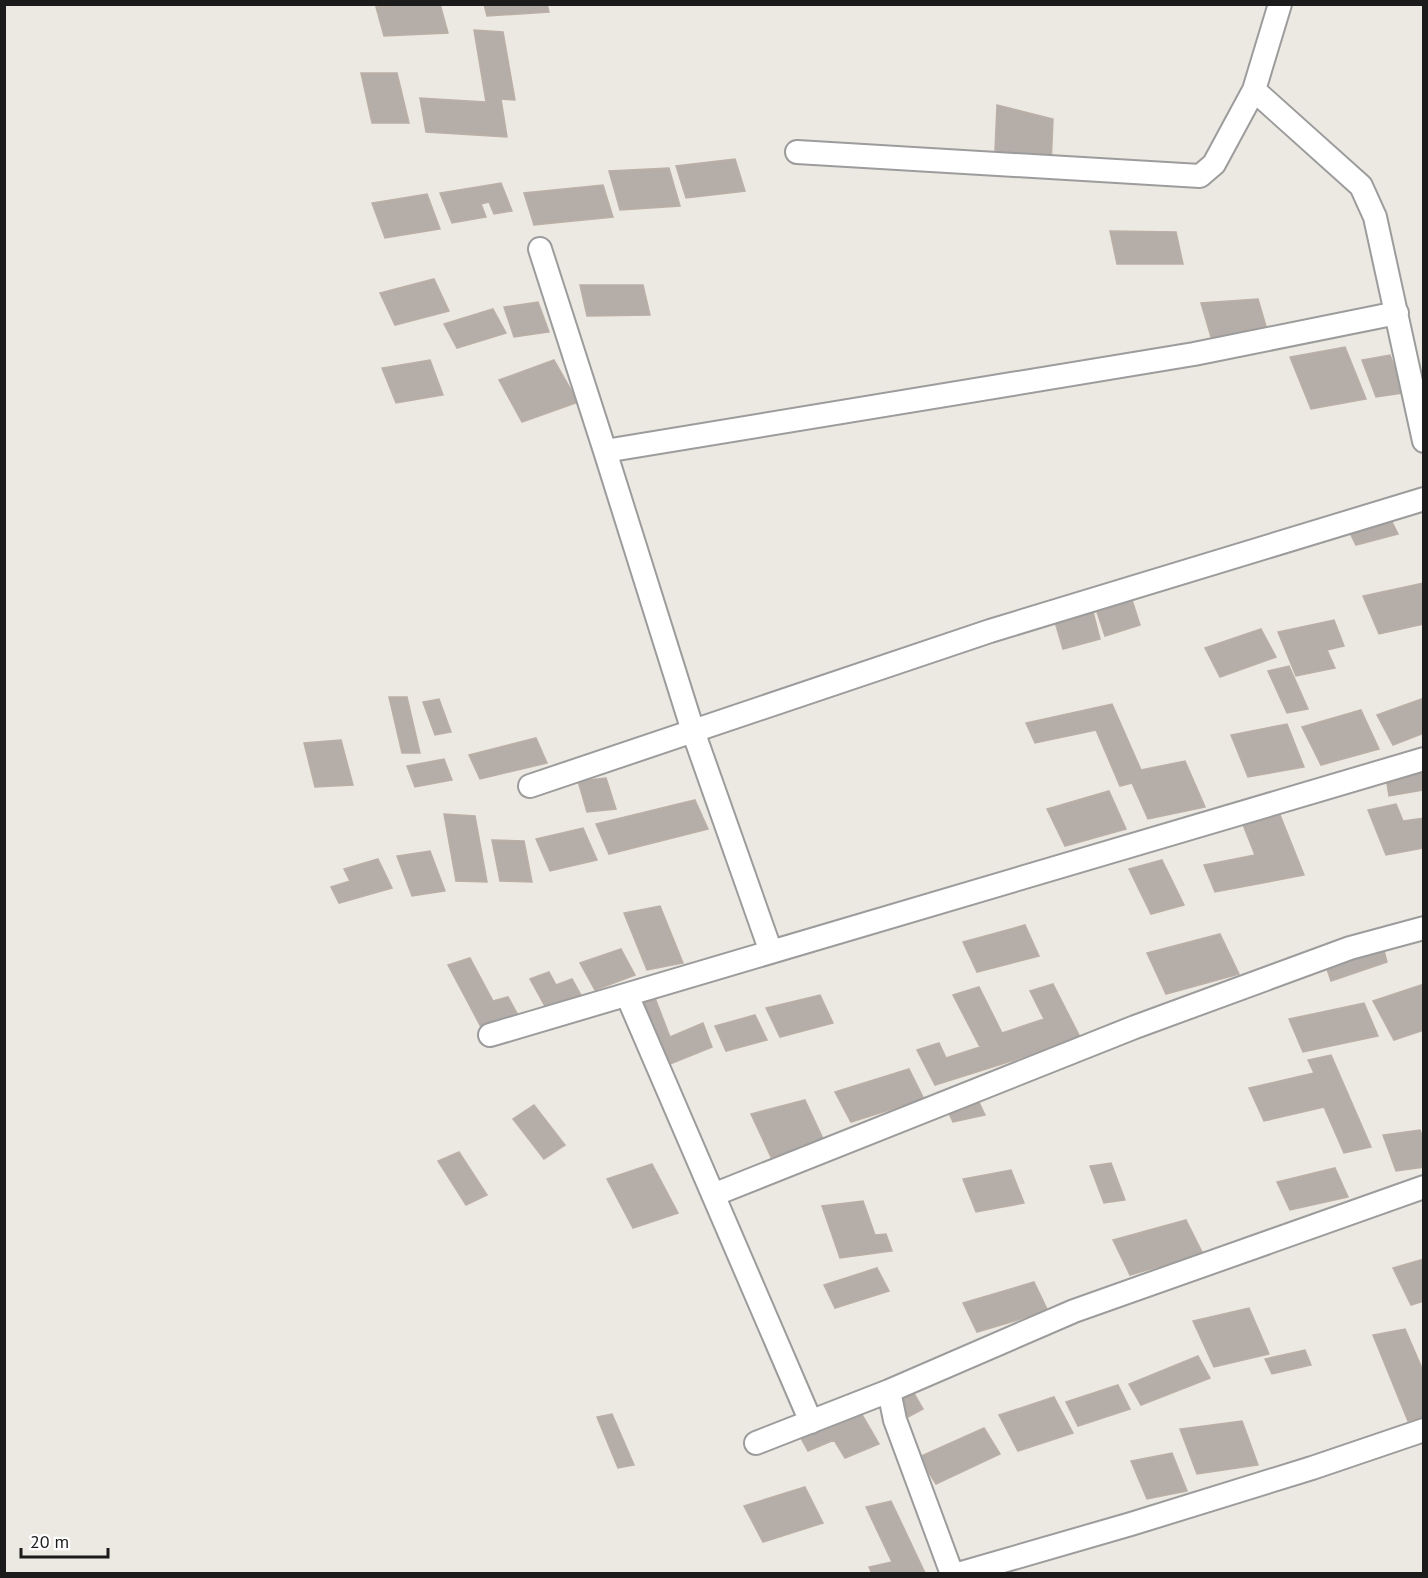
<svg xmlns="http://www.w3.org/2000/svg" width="1428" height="1578" font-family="'PT Sans',sans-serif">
<rect width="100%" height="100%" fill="#ece8e2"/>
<path fill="#b4ada8" stroke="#bbafa6" stroke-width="1.5" d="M421 4H440L448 33 384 36 376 7Z
M484 4H547L549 12 487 16Z
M474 30 503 32 515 100 501 99 507 137 426 132 420 98 486 102Z
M361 73H397L409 123H372Z
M997 105 1053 119 1051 165 995 151Z
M735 159 745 191 686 198 676 166Z
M669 168 680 206 620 210 609 171Z
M501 183 512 211 494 214 489 202 481 204 486 217 452 223 440 193Z
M603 185 613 217 534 225 524 193Z
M427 194 440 229 385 238 372 203Z
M1110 231 1176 232 1183 264H1117Z
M434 279 449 311 395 325 380 293Z
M580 285H643L650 315 587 316Z
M1258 299 1268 333 1211 337 1201 303Z
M538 302 549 332 514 337 504 307Z
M493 309 506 333 457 348 444 324Z
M1345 347 1366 399 1311 409 1290 357Z
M1390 355 1404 393 1376 397 1362 360Z
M430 360 443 395 396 403 382 368Z
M554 360 578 402 522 422 499 380Z
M1387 512 1398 534 1356 545 1345 523Z
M1424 583V624L1379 634 1363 596Z
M1132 600 1140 625 1105 636 1097 612Z
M1093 612 1100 639 1063 649 1055 622Z
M1334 620 1344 646 1327 650 1335 668 1296 676 1278 632Z
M1261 629 1276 657 1220 677 1205 648Z
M1289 666 1308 709 1287 713 1268 671Z
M389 697H407L420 753H402Z
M1424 698V733L1393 745 1377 715Z
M439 699 451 732 435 735 423 702Z
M1112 704 1141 770 1185 761 1205 807 1148 819 1132 783 1120 786 1096 730 1035 743 1026 723Z
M1361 710 1379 749 1321 765 1302 727Z
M1287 724 1304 767 1248 777 1231 735Z
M536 738 547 763 480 779 469 755Z
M341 740 353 785 315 787 304 743Z
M444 759 452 780 415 787 407 766Z
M1422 770 1424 790 1389 796 1386 777Z
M606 778 616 809 587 812 578 781Z
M1109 791 1126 829 1065 846 1047 809Z
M695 800 708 829 609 854 596 824Z
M1396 804 1403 821 1424 818V848L1386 855 1368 810Z
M444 814 475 816 487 882 456 881Z
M1280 815 1304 875 1215 892 1204 865 1255 855 1242 822Z
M583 828 597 860 550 871 536 839Z
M492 840 524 841 532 882 500 881Z
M430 851 445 891 412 896 397 856Z
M378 859 392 888 339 903 331 887 350 881 344 869Z
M1162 860 1184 905 1151 914 1129 869Z
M660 906 683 963 647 970 624 913Z
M1025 925 1039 956 977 972 963 942Z
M1220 934 1239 974 1166 994 1147 953Z
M1383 947 1387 962 1331 981 1326 966Z
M621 949 635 975 595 990 580 963Z
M470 958 493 1001 508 997 518 1015 481 1027 448 965Z
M549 972 556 985 572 979 581 995 546 1008 530 979Z
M1053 984 1081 1039 935 1085 917 1050 939 1043 946 1058 980 1047 953 995 979 987 1002 1033 1044 1019 1030 991Z
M1424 984V1030L1394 1040 1373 1001Z
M820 995 833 1023 780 1037 766 1008Z
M655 998 670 1037 703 1023 712 1047 665 1066 640 1004Z
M1364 1003 1378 1036 1303 1052 1289 1019Z
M755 1015 767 1040 726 1051 715 1026Z
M1331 1055 1371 1147 1344 1153 1324 1107 1264 1121 1249 1088 1314 1073 1308 1060Z
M909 1069 924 1099 851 1122 835 1092Z
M977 1098 985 1115 953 1122 945 1105Z
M805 1100 825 1143 771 1157 751 1114Z
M534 1105 565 1145 544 1159 513 1119Z
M1420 1130 1424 1141V1167L1396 1171 1383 1135Z
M459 1152 487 1195 466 1205 438 1161Z
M1111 1163 1125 1200 1104 1203 1090 1166Z
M652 1164 678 1213 633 1228 607 1179Z
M1335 1168 1348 1197 1290 1210 1277 1182Z
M1011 1170 1024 1203 976 1212 963 1179Z
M863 1201 875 1235 886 1234 892 1251 840 1258 822 1206Z
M1186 1220 1203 1254 1130 1275 1113 1240Z
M1424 1259V1301L1411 1305 1393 1268Z
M877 1268 889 1291 835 1308 824 1285Z
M1034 1282 1048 1311 977 1332 963 1303Z
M1249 1308 1269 1354 1214 1367 1193 1321Z
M1405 1329 1424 1373V1417L1408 1421 1373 1335Z
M1305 1350 1311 1365 1272 1374 1265 1359Z
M1198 1356 1210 1378 1141 1405 1129 1384Z
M1118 1385 1130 1409 1078 1426 1066 1402Z
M912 1390 923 1409 908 1417 897 1398Z
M1054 1397 1073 1433 1018 1451 999 1415Z
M861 1413 879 1444 845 1458 834 1440 808 1451 801 1438Z
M612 1414 634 1465 618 1468 597 1417Z
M1242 1421 1258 1465 1197 1474 1180 1429Z
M984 1428 1000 1454 936 1484 919 1457Z
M1172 1453 1187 1491 1147 1499 1131 1461Z
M805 1487 823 1523 763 1542 744 1506Z
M891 1501 925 1573 872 1574 869 1567 892 1562 866 1507Z"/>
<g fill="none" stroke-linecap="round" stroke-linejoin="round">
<defs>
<path id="street" d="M1254 90 1361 186 1375 217 1424 441
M797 152 1200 176 1214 164 1254 90 1280 4
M540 249 605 451 693 731 771 952
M605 451 1194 354 1397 313
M530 786 990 631 1424 499
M627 995 811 1422
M490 1035 1424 759
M713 1195 1135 1027 1350 948 1424 928
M889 1391 895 1420 952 1574
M756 1443 889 1391 1074 1311 1424 1187
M958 1574 1131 1524 1312 1468 1424 1430"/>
</defs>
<use href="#street" stroke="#9c9c9c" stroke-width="26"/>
<use href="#street" stroke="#fff" stroke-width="22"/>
</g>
<rect width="1428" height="1578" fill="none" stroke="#1b1b1b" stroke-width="12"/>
<path d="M21 1548v9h87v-9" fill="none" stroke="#1b1b1b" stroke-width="3"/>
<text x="30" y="1548" font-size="18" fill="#1b1b1b" stroke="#ffffff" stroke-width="4.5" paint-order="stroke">20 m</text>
</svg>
